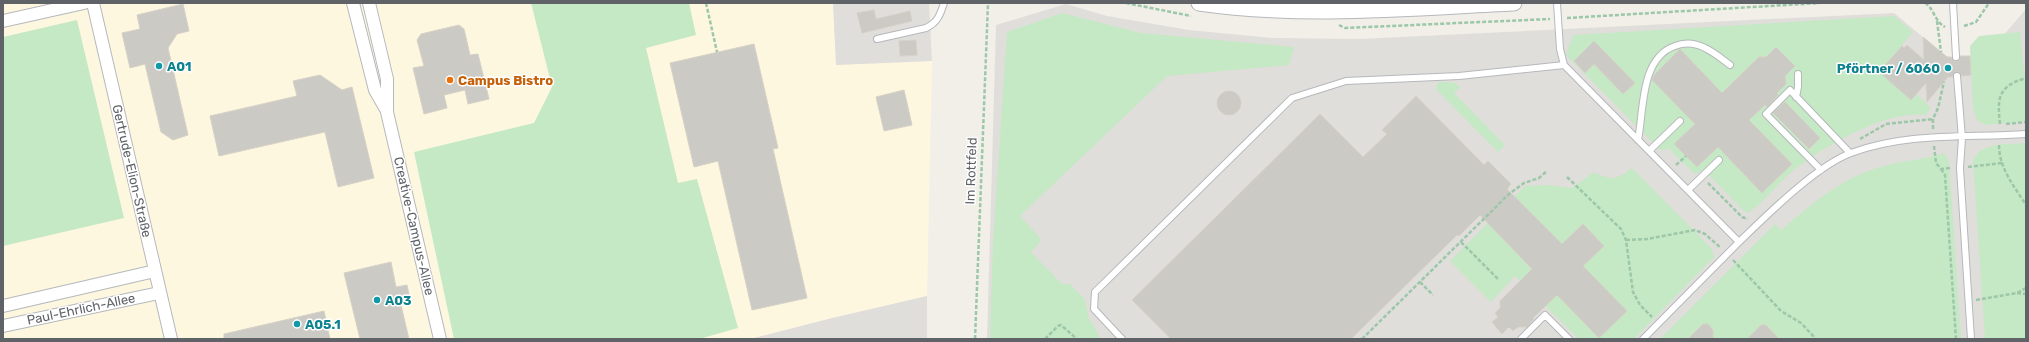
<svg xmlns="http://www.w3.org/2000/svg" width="2029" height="342" font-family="Rubik,sans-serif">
<rect width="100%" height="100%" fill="#f1efe8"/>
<path fill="#fef7e0" d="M3 3H833L836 65 932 61 927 296 750 339H3Z"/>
<path fill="#e0deda" d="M833 3H929L932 61 836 65Z
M1066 4 1107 16 1189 30 1273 38 1360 39 1894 13 1947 57 1970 56 1971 66 1978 65 2026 9V339H987L996 25Z
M927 296V339H750L832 318Z"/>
<path fill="#c5e8c5" d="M531 3H689L696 35 646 48 678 183 697 179 738 328 699 339H454L414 152 534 123 552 87Z
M1062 13 1141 33 1294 47 1289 65 1167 76 1020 216 1042 240 1031 252 1062 284H1070L1085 300 1089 319 1097 331 1099 339H990L993 244 1007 32Z
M1894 16 1913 32 1879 72 1911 100 1917 94 1931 108 1926 115C1886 110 1827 145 1795 169 1778 182 1766 201 1748 213L1743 210 1704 170 1695 174 1669 149 1660 150 1566 55 1573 35Z
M77 20 124 218 3 246V37Z
M2020 32 2026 92V121L1985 125 1977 120 1973 107 1970 46 1979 36Z
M1438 82H1453L1460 87 1454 93 1505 145 1498 152 1436 89Z
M2026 143V339H1985L1973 160C1983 141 2007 145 2026 143Z
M1944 153 1949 161 1961 339H1660L1775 224 1781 230C1813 203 1842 177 1884 166 1904 160 1924 160 1944 153Z
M1632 168 1712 249 1714 257 1634 339H1579L1515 276 1491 302 1450 261 1525 186 1547 185 1572 188 1594 172C1613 181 1616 180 1632 168Z"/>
<path fill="#cccac5" stroke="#d6d1c6" d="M183 4 189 31 177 34 168 48 188 135 173 140 161 132 145 64 130 68 122 33 140 29 137 15Z
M874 10 876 19 910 11 912 21 862 33 857 13Z
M459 25 464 29 470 55 478 54 489 99 468 104 465 90 444 95 447 108 424 114 413 68 424 66 417 40 421 34Z
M1923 37 1947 57H1951L1954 61H1959L1960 56H1970L1971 75 1962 76 1959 72H1955L1953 77H1948L1927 102 1926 83 1911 100 1879 72 1902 46 1904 48 1907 45 1924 60Z
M916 40 917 55 900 56 899 41Z
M1594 41 1635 83 1623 94 1594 64 1585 73 1574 61Z
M754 44 778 148 773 149 807 298 752 310 718 161 694 167 670 63Z
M1776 47 1795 66 1785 76 1786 84 1777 93 1778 95 1767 107 1765 105 1749 120 1792 164 1762 193 1718 147 1697 167 1674 144 1695 124 1652 80 1654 75 1680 49 1722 93 1759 57H1766Z
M320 75 342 90 352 87 374 178 338 187 325 132 219 156 210 116 297 96 293 81Z
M904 90 912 125 884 131 876 97Z
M1217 103a12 12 0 1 1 24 0a12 12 0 1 1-24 0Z
M1416 96 1484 165 1488 161 1511 184 1507 189 1562 244 1583 224 1604 246 1583 266 1627 311 1599 338 1557 295 1533 318 1534 319 1527 327H1518L1513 331 1509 327 1502 334 1492 322 1498 317 1495 313 1500 308V301L1532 269 1480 215 1459 236 1457 235 1351 339H1171L1132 300 1320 114 1363 157 1387 134 1382 130Z
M1785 102 1820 138 1809 149 1773 113Z
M391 262 396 287 407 285 410 299 400 301 409 339H360L344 273Z
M324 311 330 339H224V334Z
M1703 324H1708L1713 330V339H1688Z
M1761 325H1766L1779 339H1747Z"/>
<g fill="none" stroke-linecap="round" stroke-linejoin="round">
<defs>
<path id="service" d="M1557 3 1560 49 1564 65
M1953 3 1956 57
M877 39 926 28C938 22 940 15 944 3
M1957 76 1962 138 1960 168 1971 339
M1796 97 1798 87V74
M1638 140C1644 110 1640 58 1675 46 1685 42 1695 43 1705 48 1714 52 1722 59 1730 65
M1649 151 1680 121
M1821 170 1766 114 1790 90 1850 153
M1688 190 1719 160
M1739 242C1767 215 1816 166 1851 153 1906 132 1968 138 2026 134
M1122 339 1094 309 1095 292 1292 98 1346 81 1459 76 1564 65 1739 242 1643 339
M1521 339 1545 315 1569 339"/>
<path id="minor" d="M93 3 171 339
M353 3 375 90 387 111
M369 3 387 79V112L440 339
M3 21 84 3
M3 306 155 271
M3 326 159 293"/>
<path id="tertiary" d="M1199 3C1304 18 1409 8 1514 3"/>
</defs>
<use href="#service" stroke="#b5b8bc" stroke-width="8"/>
<use href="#minor" stroke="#b5b8bc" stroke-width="14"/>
<use href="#tertiary" stroke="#b5b8bc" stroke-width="17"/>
<path stroke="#9cc7a9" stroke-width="2.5" stroke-dasharray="4 2" stroke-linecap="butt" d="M706 3 717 52
M1126 3 1191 16
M1925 3C1934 8 1934 21 1945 27
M1567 18 1820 3
M1937 21 1941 52
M1339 25 1345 28 1550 19
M1964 26 1976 22 1989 3
M2000 124C1997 98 1998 86 2026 78
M2006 124 2026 122
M1933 129V119L1938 108 1944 82
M1860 139 1886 124 1933 119
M1999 145C1999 168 2014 186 2026 205
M1934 146 1936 163 1941 169 1951 168
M1676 165 1686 156
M1968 167 2002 163
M1941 169 1945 175 1956 339
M1567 177 1621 229 1626 240 1633 292 1640 305 1652 317
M1708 183 1742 217 1748 219
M1626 240 1647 239 1695 230 1705 234 1721 248
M1461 242 1499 280
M1733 260 1781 311 1801 323 1816 339
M1420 282 1433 295
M2017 293 2026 294
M1976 300 2017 293 2026 288
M975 339 988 3
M1045 339 1058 326 1061 325 1077 339
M1362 339 1509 194 1524 183 1539 178 1547 171"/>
<use href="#service" stroke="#fff" stroke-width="6"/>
<use href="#minor" stroke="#fff" stroke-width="12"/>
<use href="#tertiary" stroke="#fff" stroke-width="15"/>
</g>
<g fill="#0f9aa8" stroke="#fff" stroke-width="1.5">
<circle cx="159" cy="66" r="4"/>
<circle cx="1948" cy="68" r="4"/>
<circle cx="377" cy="300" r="4"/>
<circle cx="297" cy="324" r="4"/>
</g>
<circle fill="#e8710a" stroke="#fff" stroke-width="1.5" cx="450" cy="80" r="4"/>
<g text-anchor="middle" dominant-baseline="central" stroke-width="3" stroke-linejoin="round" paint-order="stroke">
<g font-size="13" font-weight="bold" fill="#0d838f" stroke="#fff" text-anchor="start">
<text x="167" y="66">A01</text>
<text x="1940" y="68" text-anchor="end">Pförtner / 6060</text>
<text x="385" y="300">A03</text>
<text x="305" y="324">A05.1</text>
</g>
<g font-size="13" font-weight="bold" fill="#c56008" stroke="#fff" text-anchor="start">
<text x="458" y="80">Campus Bistro</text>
</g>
<g font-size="13" fill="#5f6368" stroke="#fff">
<text transform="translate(132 171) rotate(77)">Gertrude-Elion-Straße</text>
<text transform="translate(971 171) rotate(-88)">Im Rottfeld</text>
<text transform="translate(414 226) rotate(77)">Creative-Campus-Allee</text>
<text transform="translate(81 309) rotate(-12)">Paul-Ehrlich-Allee</text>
</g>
</g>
<rect width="2029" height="342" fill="none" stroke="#5f6368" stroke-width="8"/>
</svg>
